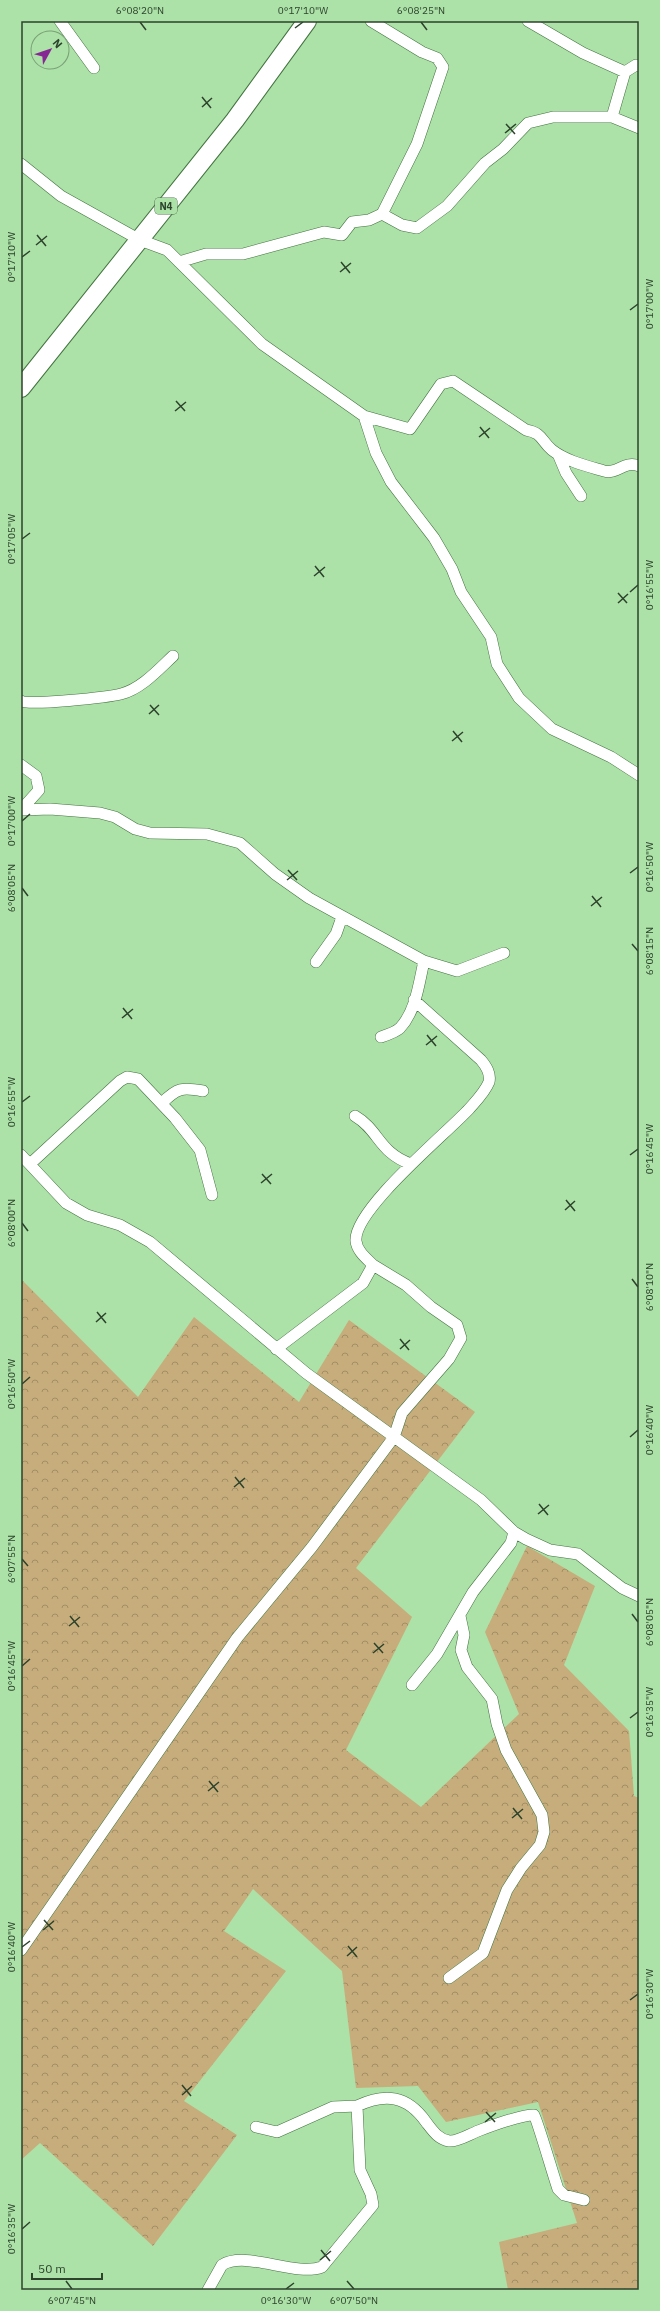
<svg xmlns="http://www.w3.org/2000/svg" width="660" height="2311" font-family="'IBM Plex Sans',sans-serif">
<defs>
<pattern id="forest-crowns" width="20" height="18" patternUnits="userSpaceOnUse"><rect width="20" height="18" fill="#c7ad7b"/><path d="M2 6a3 3 0 1 1 6 0M12 15a3 3 0 1 1 6 0" fill="none" stroke="#a28e65"/></pattern>
</defs>
<rect width="100%" height="100%" fill="#ace1a8"/>
<path fill="url(#forest-crowns)" d="M21 1279 138 1397 194 1317 299 1402 349 1320 475 1412 356 1568 412 1617 346 1750 421 1807 519 1714 485 1632 527 1546 595 1586 564 1665 629 1731 634 1796 639 1798V2290H508L499 2242 577 2223 538 2102 446 2122 418 2086 356 2088 342 1971 253 1889 224 1931 286 1971 184 2101 237 2135 153 2246 40 2143 21 2160Z"/>
<g fill="none" stroke-linecap="round" stroke-linejoin="round">
<defs>
<path id="minor" d="M60 21 94 68
M528 21 583 53 625 72 636 65 639 66
M612 117 625 72
M21 164 61 196 140 240 167 250 262 344 364 416 376 453 391 482 434 538 452 569 461 592 491 637 497 664 519 698 552 729 611 757 639 775
M382 214 402 225 417 228 447 206 485 163 503 149 528 123 553 117H612L639 128
M179 262 206 254H243L324 232 342 235 352 222 369 220 382 214 417 144 443 67 437 58 422 52 371 21
M364 416 410 429 441 384 453 381 526 430C543 433 541 441 552 450 566 461 587 466 604 471 617 475 624 460 639 466
M558 454 566 473 581 496
M21 701C28 706 109 697 121 694 141 689 158 670 173 656
M21 765 36 776 39 790 21 810
M22 810 50 809 100 813 115 817 135 829 150 833 207 834 240 843 275 874 309 898 424 961 457 971 504 953
M316 962 336 934 342 917
M381 1037C387 1035 396 1032 400 1028 416 1011 419 983 424 961
M162 1103C177 1088 182 1087 203 1091
M355 1116C379 1130 379 1153 411 1164
M21 1155 66 1203 87 1215 120 1225 150 1242 306 1373 481 1500 514 1532 526 1539 550 1550 578 1554 622 1588 639 1596
M30 1164 120 1081 127 1077 138 1079 175 1118 200 1150 212 1195
M276 1349 363 1283 373 1265C366 1258 357 1251 356 1241 353 1210 447 1133 469 1109 477 1100 485 1092 489 1082 491 1073 486 1066 481 1060L414 1000
M412 1685 437 1654 473 1592 511 1543 514 1532
M21 1950 237 1638 312 1547 394 1437 402 1413 449 1359 461 1338 457 1325 431 1307 406 1285 373 1265
M449 1978 483 1953 507 1890 521 1868 540 1845 544 1832 542 1815 506 1750 497 1724 492 1699 467 1667 461 1650 464 1635 460 1616
M357 2106C385 2093 407 2095 426 2122 433 2131 438 2139 449 2141 457 2142 470 2134 478 2131 491 2126 521 2115 534 2115 537 2119 554 2178 558 2189L564 2195 584 2200
M208 2290 222 2265C246 2250 295 2277 322 2267L373 2205 371 2194 360 2170 357 2106 333 2107 277 2132 256 2127"/>
<path id="trunk" d="M21 388 235 120 307 21"/>
</defs>
<use href="#minor" stroke="#42733f" stroke-width="12"/>
<use href="#trunk" stroke="#42733f" stroke-width="20"/>
<use href="#minor" stroke="#fff" stroke-width="11"/>
<use href="#trunk" stroke="#fff" stroke-width="18"/>
</g>
<path fill="none" stroke="#2d432c" stroke-width="1.5" d="M140 22 146 30M421 22 427 30M295 28 303 22M202 97 211 108M202 107 212 98M506 124 515 134M505 133 516 124M37 235 46 246M36 245 47 236M22 257 30 251M341 262 350 273M340 272 351 263M630 310 638 304M176 401 185 411M175 411 186 402M480 427 489 438M479 437 490 428M22 539 30 533M315 566 324 577M314 576 325 567M630 592 638 585M618 593 627 603M618 603 628 594M150 705 159 715M149 714 159 705M453 731 462 742M452 741 463 732M22 821 30 814M288 870 297 880M630 873 638 867M287 880 298 871M22 888 28 896M592 896 601 907M591 906 602 897M632 944 638 951M123 1008 132 1019M122 1018 133 1009M427 1035 436 1046M426 1045 437 1036M22 1102 30 1096M630 1155 638 1149M262 1174 271 1184M261 1183 272 1174M566 1200 575 1211M565 1210 575 1201M22 1223 28 1231M632 1279 638 1287M97 1312 106 1323M96 1322 106 1313M400 1339 409 1350M400 1349 410 1340M22 1384 30 1377M630 1437 638 1430M235 1477 244 1488M234 1487 245 1478M539 1504 548 1515M538 1514 549 1505M22 1559 28 1566M632 1614 638 1622M70 1616 79 1627M69 1626 80 1617M374 1643 383 1653M373 1653 384 1644M22 1666 30 1659M630 1718 638 1712M209 1781 218 1792M208 1791 219 1782M513 1808 522 1819M512 1818 523 1809M44 1920 53 1930M43 1930 54 1921M348 1946 357 1957M22 1947 30 1941M347 1956 357 1947M630 2000 638 1994M182 2085 191 2096M182 2095 192 2086M486 2112 495 2122M485 2122 496 2113M22 2229 30 2222M321 2250 330 2261M320 2260 331 2251M66 2281 72 2289M347 2281 354 2289M286 2289 294 2283"/>
<g text-anchor="middle" dominant-baseline="central" stroke-width="4" stroke-linejoin="round" paint-order="stroke">
<rect fill="#ace1a8" stroke="#537251" stroke-width="1" x="155" y="198" width="22" height="16" rx="3"/>
<g font-size="10" font-weight="bold" fill="#2d432c">
<text x="166" y="206">N4</text>
</g>
</g>
<rect width="660" height="2311" fill="none" stroke="#ace1a8" stroke-width="44"/>
<g transform="translate(50 50) rotate(50)"><circle r="19" fill="#ace1a8" stroke="#79a276"/>
<path d="M0-3L7 15L0 10L-7 15Z" fill="#862893"/>
<text y="-6" font-size="11" font-weight="bold" text-anchor="middle" fill="#2d432c">N</text>
</g>
<path d="M32 2273v6h70v-6" fill="none" stroke="#2d432c" stroke-width="2"/>
<text x="38" y="2273" font-size="12" fill="#2d432c" stroke="#ace1a8" stroke-width="3" paint-order="stroke">50 m</text>
<rect x="22" y="22" width="616" height="2267" fill="none" stroke="#2d432c" stroke-width="1.5"/>
<g font-size="10" text-anchor="middle" fill="#2d432c">
<text x="140" y="14">6°08'20"N</text>
<text x="303" y="14">0°17'10"W</text>
<text x="421" y="14">6°08'25"N</text>
<text transform="translate(11 257) rotate(-90)" y="4">0°17'10"W</text>
<text transform="translate(649 304) rotate(-90)" y="4">0°17'00"W</text>
<text transform="translate(11 539) rotate(-90)" y="4">0°17'05"W</text>
<text transform="translate(649 585) rotate(-90)" y="4">0°16'55"W</text>
<text transform="translate(11 821) rotate(-90)" y="4">0°17'00"W</text>
<text transform="translate(649 867) rotate(-90)" y="4">0°16'50"W</text>
<text transform="translate(11 888) rotate(-90)" y="4">6°08'05"N</text>
<text transform="translate(649 951) rotate(-90)" y="4">6°08'15"N</text>
<text transform="translate(11 1102) rotate(-90)" y="4">0°16'55"W</text>
<text transform="translate(649 1149) rotate(-90)" y="4">0°16'45"W</text>
<text transform="translate(11 1223) rotate(-90)" y="4">6°08'00"N</text>
<text transform="translate(649 1287) rotate(-90)" y="4">6°08'10"N</text>
<text transform="translate(11 1384) rotate(-90)" y="4">0°16'50"W</text>
<text transform="translate(649 1430) rotate(-90)" y="4">0°16'40"W</text>
<text transform="translate(11 1559) rotate(-90)" y="4">6°07'55"N</text>
<text transform="translate(649 1622) rotate(-90)" y="4">6°08'05"N</text>
<text transform="translate(11 1666) rotate(-90)" y="4">0°16'45"W</text>
<text transform="translate(649 1712) rotate(-90)" y="4">0°16'35"W</text>
<text transform="translate(11 1947) rotate(-90)" y="4">0°16'40"W</text>
<text transform="translate(649 1994) rotate(-90)" y="4">0°16'30"W</text>
<text transform="translate(11 2229) rotate(-90)" y="4">0°16'35"W</text>
<text x="72" y="2304">6°07'45"N</text>
<text x="286" y="2304">0°16'30"W</text>
<text x="354" y="2304">6°07'50"N</text>
</g>
</svg>
